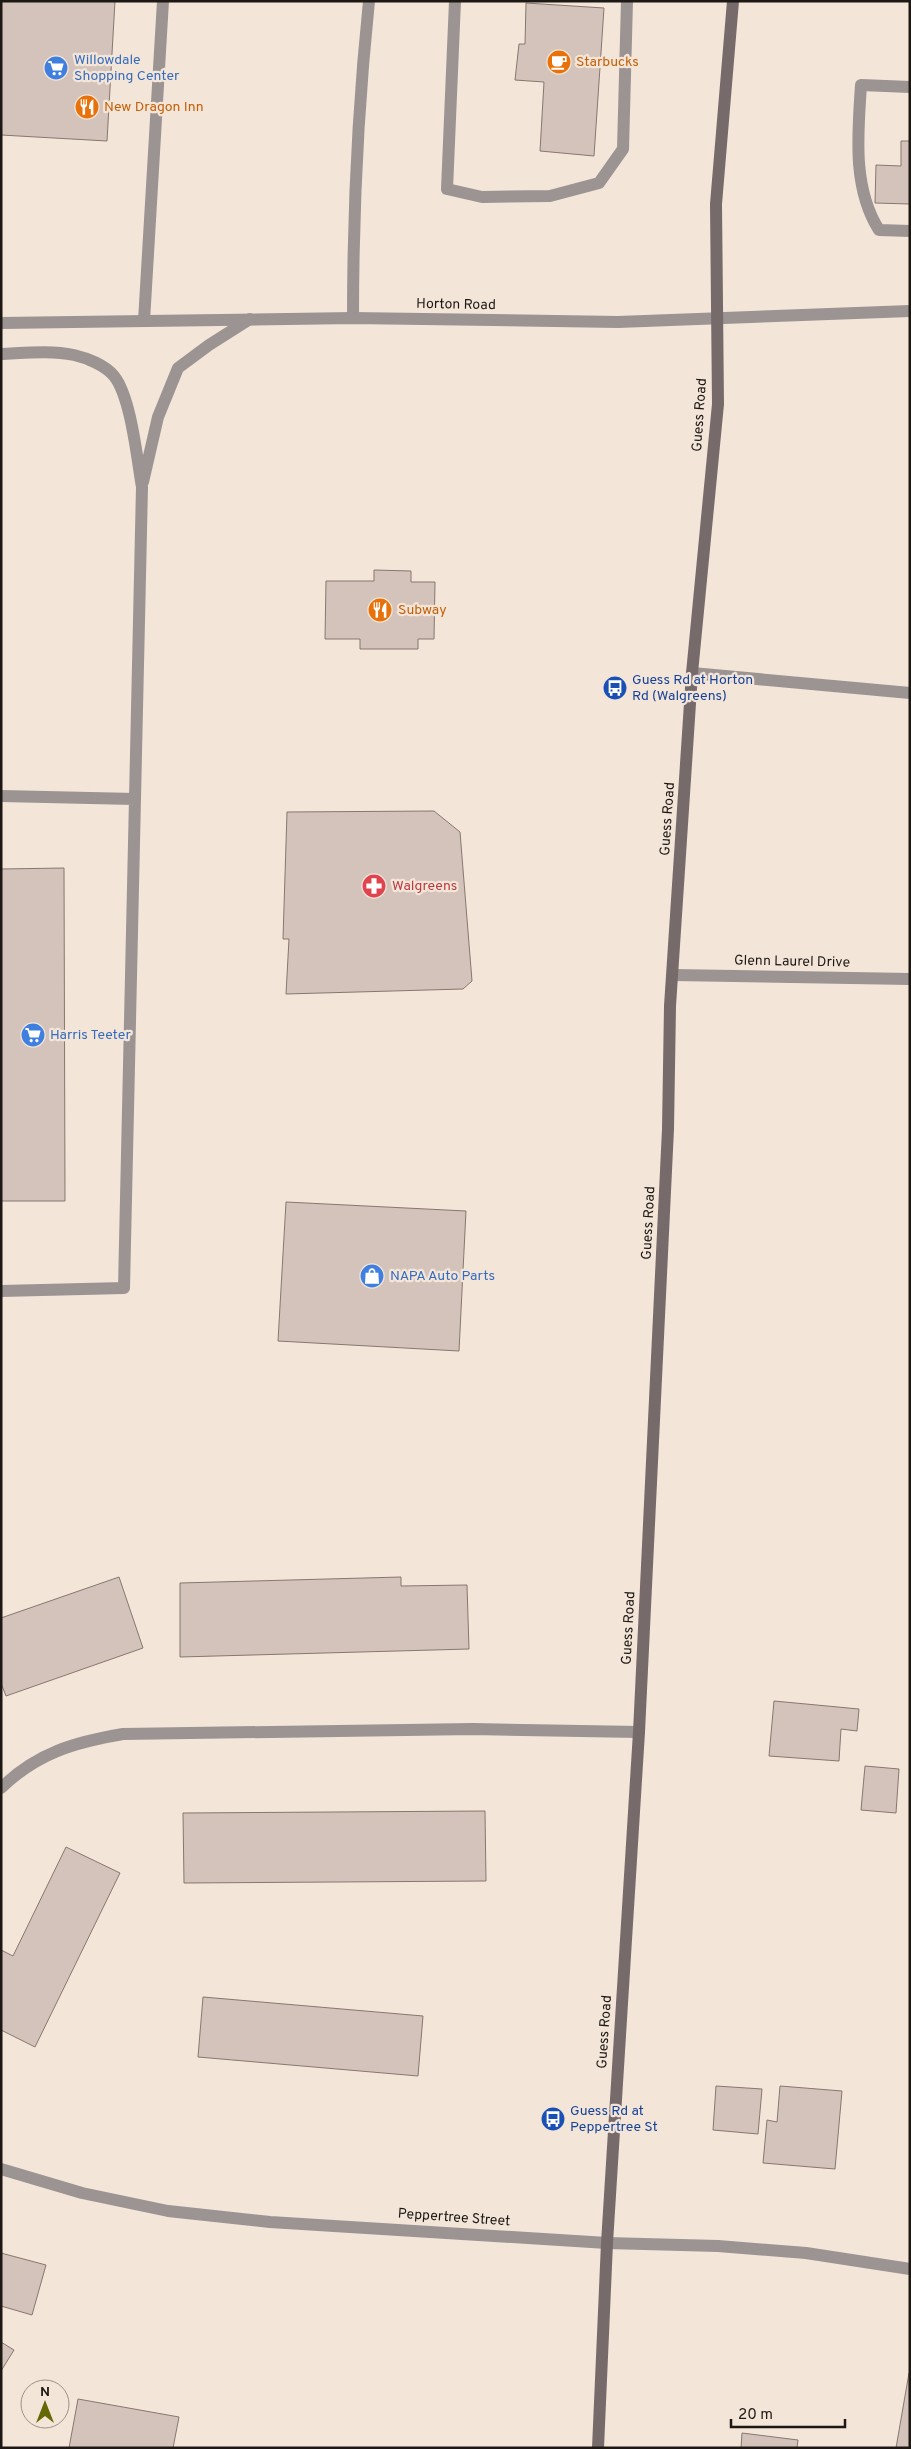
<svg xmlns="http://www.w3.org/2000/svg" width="911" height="2449" font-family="Overpass,sans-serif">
<rect width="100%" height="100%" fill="#f3e5d8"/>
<path fill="#d4c3ba" stroke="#877770" d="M1 1H115L107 141 1 135Z
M526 3 604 8 594 156 540 151 544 82 515 80 519 44H525Z
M901 141H910V204L875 203 876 165 901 166Z
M374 570 411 571V582H435L434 639H418V649H360V639H325L326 581H374Z
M434 811 460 832 472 981 463 989 286 994 289 939H283L287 812Z
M64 868 65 1201H1V869Z
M286 1202 466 1211 459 1351 278 1341Z
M119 1577 143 1648 6 1696 1 1683V1618Z
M401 1577V1586L467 1585 469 1649 180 1657V1583Z
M774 1701 859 1709 857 1731 841 1729 839 1761 769 1756Z
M865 1766 899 1769 896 1813 861 1810Z
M485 1811 486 1881 184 1883 183 1813Z
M66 1847 120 1873 35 2047 1 2030V1950L13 1956Z
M203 1997 423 2016 418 2076 198 2057Z
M716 2086 762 2089 758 2134 713 2130Z
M780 2086 842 2091 835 2169 763 2163 767 2120 777 2122Z
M1 2253 46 2265 32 2315 1 2306Z
M1 2342 14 2350 1 2371Z
M909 2373 910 2448H896Z
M78 2399 179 2417 173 2448H69Z
M742 2433 798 2440 797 2448H741Z"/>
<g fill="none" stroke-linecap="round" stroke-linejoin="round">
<path stroke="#9c9393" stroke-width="12" d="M455 1 447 189 482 197 550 196 599 183 623 149 627 1
M910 87 861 85C858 133 852 187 879 230L910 231
M353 318C353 212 358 107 369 1
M144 321 163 1
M1 354C25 353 50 350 74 355 87 358 105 365 114 376 131 397 137 459 142 487L124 1288 1 1291
M143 482 158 417 178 368 209 345 250 319
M692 673 910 693
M1 796 135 799
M1 1788C37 1753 75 1742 123 1734L473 1729 639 1732"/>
<path stroke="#9c9393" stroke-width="12" d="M673 975 910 979
M1 2169 82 2193 168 2211 270 2222 607 2243 718 2246 806 2253 910 2269"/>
<path stroke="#9c9393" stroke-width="12" d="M1 323 353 318 618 322 910 311"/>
<path stroke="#776a6b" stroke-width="12" d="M598 2448 607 2243 639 1732 668 1129 670 1006 692 673 718 404 716 204 733 1"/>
</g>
<defs>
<symbol id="cafe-disc" viewBox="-11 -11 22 22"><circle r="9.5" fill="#e8710a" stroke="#f3e5d8"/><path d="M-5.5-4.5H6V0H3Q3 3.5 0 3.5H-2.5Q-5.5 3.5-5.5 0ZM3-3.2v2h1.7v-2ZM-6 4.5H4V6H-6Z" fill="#fff"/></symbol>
<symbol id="supermarket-disc" viewBox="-11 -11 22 22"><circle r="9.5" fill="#3f7fe0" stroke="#f3e5d8"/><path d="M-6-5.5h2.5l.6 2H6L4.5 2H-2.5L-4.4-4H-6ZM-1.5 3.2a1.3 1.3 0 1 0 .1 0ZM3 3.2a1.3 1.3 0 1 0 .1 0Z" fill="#fff"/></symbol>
<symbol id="restaurant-disc" viewBox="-11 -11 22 22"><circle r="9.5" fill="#e8710a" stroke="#f3e5d8"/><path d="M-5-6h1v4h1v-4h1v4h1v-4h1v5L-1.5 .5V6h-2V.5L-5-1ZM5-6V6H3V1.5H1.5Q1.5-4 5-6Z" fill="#fff"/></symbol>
<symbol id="bus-disc" viewBox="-11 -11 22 22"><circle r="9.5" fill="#1a4fb4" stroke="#f3e5d8"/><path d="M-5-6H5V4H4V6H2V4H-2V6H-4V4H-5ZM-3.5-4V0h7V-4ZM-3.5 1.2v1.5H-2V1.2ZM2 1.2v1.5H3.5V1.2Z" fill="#fff"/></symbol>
<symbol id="pharmacy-disc" viewBox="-11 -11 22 22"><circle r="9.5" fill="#e0444e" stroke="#f3e5d8"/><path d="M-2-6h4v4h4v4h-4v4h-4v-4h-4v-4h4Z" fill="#fff"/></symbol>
<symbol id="shop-disc" viewBox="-11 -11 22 22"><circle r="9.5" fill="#3f7fe0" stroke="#f3e5d8"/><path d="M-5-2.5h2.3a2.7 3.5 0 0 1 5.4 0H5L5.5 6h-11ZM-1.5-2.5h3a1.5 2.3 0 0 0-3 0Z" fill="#fff"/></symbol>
</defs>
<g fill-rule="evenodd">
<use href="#cafe-disc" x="545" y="48" width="28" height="28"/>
<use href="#supermarket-disc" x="42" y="54" width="28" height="28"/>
<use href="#restaurant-disc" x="73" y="93" width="28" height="28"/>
<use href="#restaurant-disc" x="366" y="596" width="28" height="28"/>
<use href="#bus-disc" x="601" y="674" width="28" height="28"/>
<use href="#pharmacy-disc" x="360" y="872" width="28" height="28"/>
<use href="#supermarket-disc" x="19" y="1021" width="28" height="28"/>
<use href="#shop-disc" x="358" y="1262" width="28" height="28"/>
<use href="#bus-disc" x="539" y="2105" width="28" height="28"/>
</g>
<g text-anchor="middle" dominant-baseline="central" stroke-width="4.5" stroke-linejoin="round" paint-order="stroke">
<g font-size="14" fill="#366cbe" stroke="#f3e5d8" text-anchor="start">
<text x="74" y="60">Willowdale<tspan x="74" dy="16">Shopping Center</tspan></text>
<text x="50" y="1035">Harris Teeter</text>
<text x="390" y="1276">NAPA Auto Parts</text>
</g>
<g font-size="14" fill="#c56008" stroke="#f3e5d8" text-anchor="start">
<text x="576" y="62">Starbucks</text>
<text x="104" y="107">New Dragon Inn</text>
<text x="398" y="610">Subway</text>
</g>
<g font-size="14" fill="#1d1814" stroke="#f3e5d8">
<text transform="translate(456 305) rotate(1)">Horton Road</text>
<text transform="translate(700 415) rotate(-86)">Guess Road</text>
<text transform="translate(668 819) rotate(-86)">Guess Road</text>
<text transform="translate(792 962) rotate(1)">Glenn Laurel Drive</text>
<text transform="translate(649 1223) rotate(-87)">Guess Road</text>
<text transform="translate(629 1628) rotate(-87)">Guess Road</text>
<text transform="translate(605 2032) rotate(-86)">Guess Road</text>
<text transform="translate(454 2218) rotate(4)">Peppertree Street</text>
</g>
<g font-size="14" fill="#164399" stroke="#f3e5d8" text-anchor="start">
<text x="632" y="680">Guess Rd at Horton<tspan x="632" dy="16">Rd (Walgreens)</tspan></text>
<text x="570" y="2111">Guess Rd at<tspan x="570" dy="16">Peppertree St</tspan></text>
</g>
<g font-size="14" fill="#be3a42" stroke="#f3e5d8" text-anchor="start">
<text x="392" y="886">Walgreens</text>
</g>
</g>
<rect width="911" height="2449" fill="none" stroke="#1d1814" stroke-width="5"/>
<g transform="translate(45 2404)"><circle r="24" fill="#f3e5d8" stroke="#9d938a"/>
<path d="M0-4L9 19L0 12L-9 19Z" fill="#646805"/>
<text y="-8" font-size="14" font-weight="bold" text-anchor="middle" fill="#1d1814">N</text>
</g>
<path d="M731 2419v8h114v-8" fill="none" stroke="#1d1814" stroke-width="2.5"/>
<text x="738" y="2419" font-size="15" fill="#1d1814" stroke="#f3e5d8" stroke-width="4" paint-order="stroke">20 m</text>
</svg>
